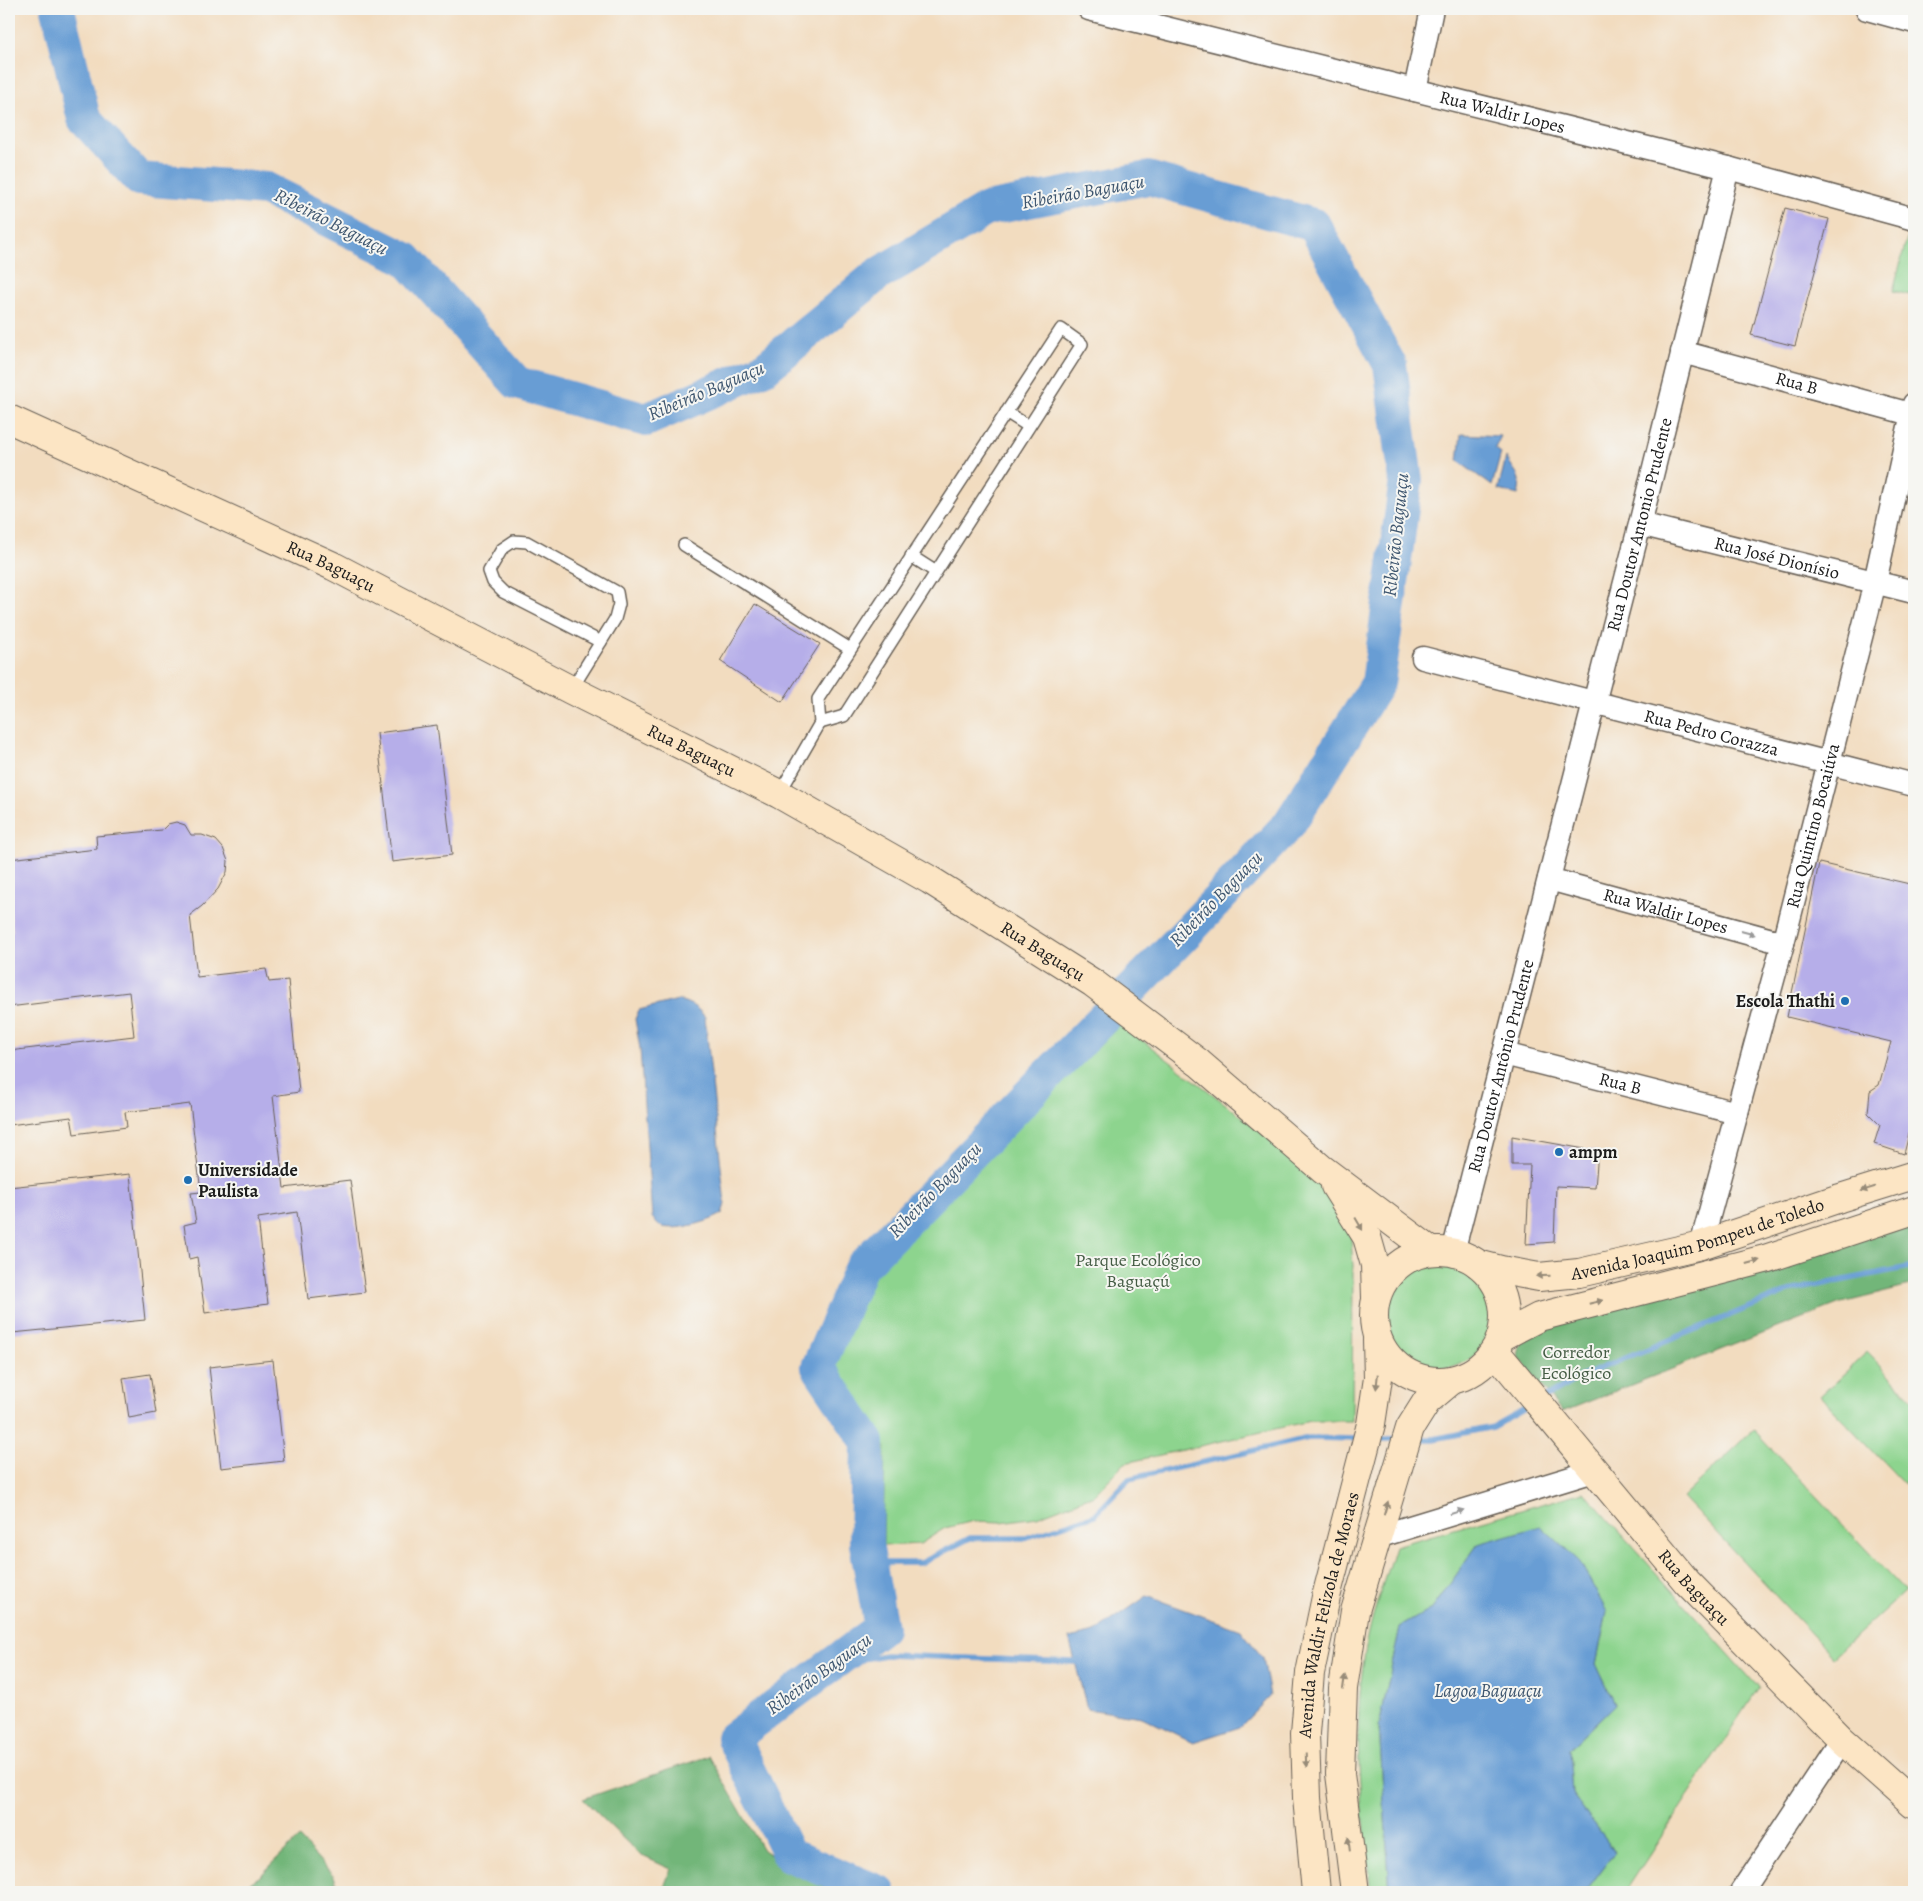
<svg xmlns="http://www.w3.org/2000/svg" width="1923" height="1901" font-family="Alegreya,serif">
<rect width="100%" height="100%" fill="#f6f6f2"/>
<filter id="ink" filterUnits="userSpaceOnUse"><feTurbulence type="fractalNoise" baseFrequency=".02" numOctaves="2"/><feDisplacementMap in="SourceGraphic" scale="10" xChannelSelector="R" yChannelSelector="G"/><feConvolveMatrix kernelMatrix="1 2 1 2 8 2 1 2 1" color-interpolation-filters="sRGB"/></filter>
<filter id="wash" filterUnits="userSpaceOnUse"><feTurbulence type="fractalNoise" baseFrequency=".0096" numOctaves="4" result="noise"/><feDisplacementMap in="SourceGraphic" scale="20" xChannelSelector="R" yChannelSelector="G"/><feGaussianBlur stdDeviation="1.12" result="paint"/><feColorMatrix in="noise" values="0 0 0 0 0 0 0 0 0 0 0 0 0 0 0 0 0 1.4 0 .05"/><feComposite in="paint" operator="in"/></filter>
<g filter="url(#wash)">
<rect width="100%" height="100%" fill="#f2dcbf"/>
<path fill="#8dd48e" stroke="#547855" d="M1907 238 1914 240V296L1893 291Z
M1121 1024 1309 1168 1350 1224 1353 1266 1352 1421H1310L1125 1463 1094 1495 1037 1517 1001 1522 974 1521 945 1528 920 1544 883 1546 885 1446 833 1363 873 1275Z
M1387 1317a52 52 0 1 1 104 0a52 52 0 1 1-104 0Z
M1867 1352 1914 1401V1494L1820 1396Z
M1754 1430 1905 1591 1833 1657 1683 1497Z
M1584 1492 1759 1688 1625 1892H1585L1615 1852 1572 1795 1569 1749 1615 1704 1596 1664 1607 1612 1478 1544 1433 1608 1400 1627 1379 1727 1390 1892H1371C1361 1808 1350 1722 1368 1637 1374 1607 1386 1576 1395 1546Z"/>
<path fill="#72b679" stroke="#47694a" d="M1914 1215V1285L1838 1304 1562 1412 1518 1356 1522 1335Z
M709 1756 763 1850 805 1877 832 1892H662L671 1869 640 1855 583 1799Z
M299 1838 334 1876 339 1892H236L259 1877Z"/>
<path fill="#689dd4" stroke="#425c78" d="M1461 434 1501 436 1495 448 1501 453 1492 486 1458 461Z
M1506 457C1515 472 1523 477 1518 495L1498 490Z
M678 1000C690 1003 697 1007 705 1017L725 1204 722 1214C710 1222 674 1232 660 1226 657 1225 654 1220 652 1217L640 1049 635 1019 639 1010Z
M1541 1526 1580 1562 1607 1612 1596 1664 1615 1704 1569 1749 1572 1795 1615 1852 1585 1892H1390L1379 1727 1400 1627 1433 1608 1478 1544Z
M1147 1596 1241 1630 1263 1658 1270 1696 1240 1727 1193 1742 1142 1717 1087 1709 1069 1638 1095 1632Z"/>
<g fill="none" stroke-linecap="round" stroke-linejoin="round">
<path stroke="#689dd4" stroke-width="5.5" d="M1544 1398 1582 1376 1789 1291 1914 1266
M1376 1439H1399
M1416 1439H1434L1493 1427 1532 1405
M869 1563H921L970 1538H1025L1095 1515 1129 1479 1309 1438 1359 1439
M832 1664 886 1655 1075 1662"/>
<path stroke="#689dd4" stroke-width="34" d="M58 9 84 119 139 179 266 189 406 259 517 383 646 420 765 368 877 275 987 209 1148 178 1314 225 1390 365 1406 480 1378 683 1289 824 1192 927 861 1267 818 1367 868 1442 866 1544 881 1628 733 1738 789 1855 879 1892"/>
</g>
<g id="blocks">
<path fill="#b6aee9" d="M1785 208 1829 219 1795 346 1751 335Z
M755 604 820 644 782 702 720 661Z
M437 725 452 855 392 862 377 733Z
M176 822 185 825 191 835H202L216 840 223 848 228 861 227 872 218 889 202 906 190 915 197 977 266 969 269 982 288 980 299 1092 273 1096 284 1188 350 1180 365 1292 308 1299 297 1212 258 1218 268 1304 205 1313 197 1257 189 1259 184 1225 196 1222 191 1193 201 1192 190 1104 125 1112 127 1127 74 1134 71 1117 9 1125V1051L134 1036 129 992 9 1007V932H13L9 901V859L97 849 96 836 162 830 168 824Z
M1819 863 1914 885V1114L1904 1154 1874 1144 1880 1125 1868 1113 1870 1091 1879 1085 1891 1042 1787 1017Z
M1512 1136 1596 1151 1597 1164 1595 1188 1556 1186 1554 1242 1526 1244 1530 1165H1512Z
M130 1174 145 1320 12 1333 9 1301V1187Z
M273 1360 284 1461 221 1468 209 1367Z
M150 1374 156 1413 129 1418 123 1378Z"/>
</g>
</g>
<g filter="url(#ink)">
<use href="#blocks" fill-opacity="0" stroke="#675f55" stroke-width="1"/>
<g fill="none" stroke-linecap="round" stroke-linejoin="round">
<defs>
<path id="lane" d="M1006 412 1028 426
M684 545 850 649
M911 556 936 572
M571 690 615 619 619 604 617 592 527 542 514 541 502 549 489 571 493 582 503 592 601 642
M779 794 820 723 818 699 1061 329 1082 344 844 716 820 723"/>
<g id="street">
<path id="s1" d="M1089 9 1728 168 1914 219"/>
<path d="M1867 9 1914 22"/>
<path d="M1415 90 1432 9"/>
<path id="s2" d="M1682 352 1914 415"/>
<path id="s3" d="M1640 524 1914 592"/>
<path id="s4" d="M1423 658 1914 785"/>
<path id="s5" d="M1549 879 1783 943"/>
<path id="s6" d="M1504 1054 1737 1113"/>
<path id="s7" d="M1701 1245 1783 943 1875 582 1914 404"/>
<path id="s8" d="M1453 1252 1640 524 1728 168"/>
<path d="M1377 1537 1594 1471"/>
<path d="M1741 1892 1842 1740"/>
</g>
<g id="secondary">
<path id="s9" d="M9 419 333 566 571 690 779 794 930 880 1093 983 1199 1063 1322 1169 1431 1251"/>
<path d="M1335 1186 1367 1237 1375 1265 1376 1298"/>
<circle cx="1439" cy="1316" r="65"/>
<path id="s10" d="M1478 1264 1501 1270 1539 1277 1579 1273 1701 1245 1840 1198 1914 1175"/>
<path d="M1501 1337 1539 1317 1765 1259 1914 1210"/>
<path id="s11" d="M1495 1351 1687 1582 1842 1740 1914 1804"/>
<path id="s12" d="M1316 1892 1307 1798 1305 1733 1310 1673 1326 1597 1371 1424 1378 1378 1377 1340"/>
<path d="M1355 1892 1340 1774 1343 1688 1355 1611 1410 1428 1427 1401 1452 1380"/>
</g>
</defs>
<use href="#lane" stroke="#675f55" stroke-width="14"/>
<use href="#street" stroke="#675f55" stroke-width="25"/>
<use href="#secondary" stroke="#675f55" stroke-width="30"/>
<use href="#lane" stroke="#fff" stroke-width="11"/>
<use href="#street" stroke="#fff" stroke-width="22"/>
<use href="#secondary" stroke="#fce5c4" stroke-width="28"/>
</g>
<defs><path id="oneway-solid" d="M-6-.8H1V-3.2L6.5 0L1 3.2V.8H-6Z" transform="scale(1.25)"/></defs>
<g fill="#999">
<use href="#oneway-solid" transform="translate(1748 933) rotate(15)"/>
<use href="#oneway-solid" transform="translate(1457 1512) rotate(-17)"/>
</g>
<g fill="#978b78">
<use href="#oneway-solid" transform="translate(1868 1189) rotate(163)"/>
<use href="#oneway-solid" transform="translate(1359 1224) rotate(60)"/>
<use href="#oneway-solid" transform="translate(1753 1262) rotate(-15)"/>
<use href="#oneway-solid" transform="translate(1543 1276) rotate(179)"/>
<use href="#oneway-solid" transform="translate(1596 1302) rotate(-14)"/>
<use href="#oneway-solid" transform="translate(1377 1382) rotate(96)"/>
<use href="#oneway-solid" transform="translate(1386 1508) rotate(-73)"/>
<use href="#oneway-solid" transform="translate(1344 1682) rotate(-82)"/>
<use href="#oneway-solid" transform="translate(1306 1760) rotate(88)"/>
<use href="#oneway-solid" transform="translate(1349 1844) rotate(-97)"/>
</g>
</g>
<g fill="#1f6fb2" stroke="#f6f6f2" stroke-width="2">
<circle cx="1845" cy="1001" r="5"/>
<circle cx="1559" cy="1152" r="5"/>
<circle cx="188" cy="1180" r="5"/>
</g>
<g text-anchor="middle" dominant-baseline="central" stroke-width="4" stroke-linejoin="round" paint-order="stroke">
<g font-size="18" fill="#1c1c1c" stroke="#f6f6f2">
<text stroke="none"><textPath href="#s1" startOffset="426">Rua Waldir Lopes</textPath></text>
<text stroke="none"><textPath href="#s2" startOffset="119">Rua B</textPath></text>
<text stroke="none"><textPath href="#s8" startOffset="751">Rua Doutor Antonio Prudente</textPath></text>
<text stroke="none"><textPath href="#s3" startOffset="141">Rua José Dionísio</textPath></text>
<text stroke="none"><textPath href="#s9" startOffset="354">Rua Baguaçu</textPath></text>
<text stroke="none"><textPath href="#s4" startOffset="298">Rua Pedro Corazza</textPath></text>
<text stroke="none"><textPath href="#s9" startOffset="759">Rua Baguaçu</textPath></text>
<text stroke="none"><textPath href="#s7" startOffset="434">Rua Quintino Bocaiúva</textPath></text>
<text stroke="none"><textPath href="#s5" startOffset="121">Rua Waldir Lopes</textPath></text>
<text stroke="none"><textPath href="#s9" startOffset="1164">Rua Baguaçu</textPath></text>
<text stroke="none"><textPath href="#s8" startOffset="192">Rua Doutor Antônio Prudente</textPath></text>
<text stroke="none"><textPath href="#s6" startOffset="120">Rua B</textPath></text>
<text stroke="none"><textPath href="#s10" startOffset="226">Avenida Joaquim Pompeu de Toledo</textPath></text>
<text stroke="none"><textPath href="#s11" startOffset="309">Rua Baguaçu</textPath></text>
<text stroke="none"><textPath href="#s12" startOffset="280">Avenida Waldir Felizola de Moraes</textPath></text>
</g>
<g font-size="18" font-weight="bold" fill="#1c1c1c" stroke="#f6f6f2" text-anchor="start">
<text x="1835" y="1001" text-anchor="end">Escola Thathi</text>
<text x="1569" y="1152">ampm</text>
<text x="198" y="1170">Universidade<tspan x="198" dy="21">Paulista</tspan></text>
</g>
<g font-size="18" fill="#445c44" stroke="#f6f6f2">
<text x="1138" y="1260">Parque Ecológico<tspan x="1138" dy="21">Baguaçú</tspan></text>
<text x="1576" y="1352">Corredor<tspan x="1576" dy="21">Ecológico</tspan></text>
</g>
<g font-size="19" font-style="italic" fill="#3e566f" stroke="#f6f6f2">
<text transform="translate(1083 192) rotate(-10)">Ribeirão Baguaçu</text>
<text transform="translate(331 222) rotate(27)">Ribeirão Baguaçu</text>
<text transform="translate(706 391) rotate(-23)">Ribeirão Baguaçu</text>
<text transform="translate(1396 535) rotate(-84)">Ribeirão Baguaçu</text>
<text transform="translate(1216 899) rotate(-46)">Ribeirão Baguaçu</text>
<text transform="translate(935 1190) rotate(-46)">Ribeirão Baguaçu</text>
<text transform="translate(819 1674) rotate(-36)">Ribeirão Baguaçu</text>
<text x="1488" y="1691">Lagoa Baguaçu</text>
</g>
</g>
<rect width="1923" height="1901" fill="none" stroke="#f6f6f2" stroke-width="30"/>
</svg>
